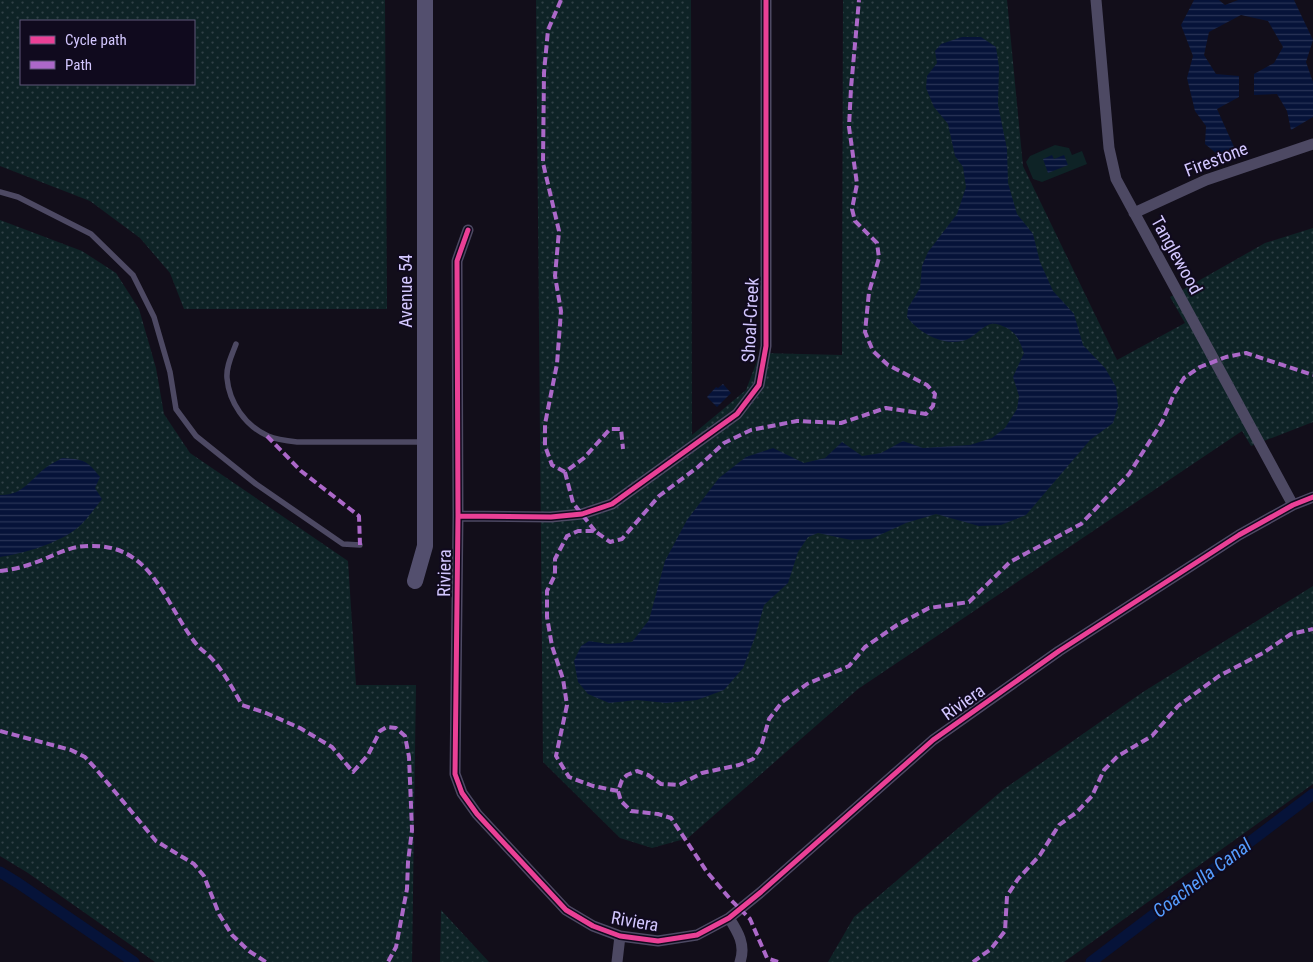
<svg xmlns="http://www.w3.org/2000/svg" width="1313" height="962" font-family="'Roboto Condensed',sans-serif">
<defs>
<pattern id="grass-dots" width="8" height="8" patternUnits="userSpaceOnUse" patternTransform="scale(1.25)"><rect width="8" height="8" fill="#0e2326"/><path d="M2 2h.1M6 6h.1" fill="none" stroke="#304147" stroke-width="1.8" stroke-linecap="round"/></pattern>
<pattern id="water-rules" width="6" height="5" patternUnits="userSpaceOnUse" patternTransform="scale(1.25)"><rect width="6" height="5" fill="#061339"/><path d="M0 2.5h6" fill="none" stroke="#293457"/></pattern>
</defs>
<rect width="100%" height="100%" fill="#120e1a"/>
<path fill="url(#grass-dots)" fill-rule="evenodd" d="M0 0H385L387 309H184L170 273 140 238 90 201 0 166ZM21 21H194V84H21Z
M536 0H691L692 435 746 390 760 353 842 355 843 0H1007L1023 166 1117 360 1185 323 1170 297 1265 243 1313 228V422L1251 446 1242 431 858 689 688 838 652 848 620 838 543 762Z
M0 220 82 251 116 273 139 309 156 368 164 414 190 453 348 561 356 685H416L412 962H155L28 873 0 856Z
M1313 586V784L1064 962H828L854 917 1004 789 1143 692Z
M441 910 489 962H440Z"/>
<path fill="#0e2326" d="M1055 145 1069 148 1072 155 1082 151 1087 164 1042 182 1033 179 1026 162 1030 156Z"/>
<path fill="url(#water-rules)" d="M1194 0H1219L1225 5 1238 0H1294L1313 40 1306 62 1313 82V117L1291 130 1287 111 1277 94 1254 95V74L1274 63 1283 47 1268 21 1241 15 1209 32 1204 55 1216 74 1239 76V97L1217 109 1235 149 1217 154 1205 144 1206 126 1195 111 1187 78 1193 56 1181 25Z
M962 37H981L996 47 999 67 998 105 1007 149 1008 183 1017 214 1033 234 1040 262 1053 291 1074 314 1083 345 1105 368 1116 387 1118 406 1113 423 1090 440 1026 515 1001 525 979 526 936 514 906 523 871 539 851 540 818 533 808 537 798 552 788 583 764 605 755 637 743 668 724 690 697 700 666 703 637 700 609 703 588 694 578 682 574 661 581 646 589 641 608 644 632 642 649 620 665 561 687 520 719 478 746 457 773 448 804 463 825 458 842 442 862 456 881 453 903 441 923 448 970 445 992 438 1005 428 1017 409 1019 396 1013 377 1024 353C1018 337 1016 331 1000 325 996 324 993 323 988 325 979 329 973 339 962 341 942 346 918 332 907 317L908 308 920 288 922 266 928 252 957 214 966 187 963 167 955 156 948 124 934 107 926 88 927 76 937 63 935 51 941 44Z
M1052 155 1054 159 1064 155 1068 165 1048 173 1043 159Z
M723 384 731 393 717 407 707 397 716 387 718 388Z
M62 458C83 459 87 460 100 477L95 488 102 499C94 509 86 521 76 529 59 543 22 554 0 557V495C23 496 31 478 48 466 52 463 58 461 62 458Z"/>
<g fill="none" stroke-linecap="round" stroke-linejoin="round">
<path stroke="#061339" stroke-width="11" d="M0 872 18 883 134 962
M1091 962 1313 794"/>
<path stroke="#4d4963" stroke-width="5.5" d="M0 192 18 197 91 234 133 275 154 317 170 372 176 409 196 436 256 484 343 544 360 545
M236 344C232 355 226 366 227 378 229 402 245 426 268 436 277 440 288 441 298 442H423"/>
<path stroke="#4d4963" stroke-width="11" d="M1096 0 1109 148 1116 179 1293 505
M1134 213 1206 180 1313 144
M468 230 457 261 458 516 455 774 462 793 477 814 566 910 593 926 620 936 658 941 697 935 729 918 761 892 933 740 1059 651 1239 535 1293 505 1313 497
M458 516 551 517 582 514 612 504 737 414 759 385 766 346V0
M729 918C738 932 746 945 740 962
M617 962 620 936"/>
<path stroke="#534f6e" stroke-width="16" d="M415 581 425 546V0"/>
<path stroke="#ac68c9" stroke-width="4" stroke-dasharray="8 4" stroke-linecap="butt" d="M561 0 548 30 544 73 543 163 559 231 555 276 561 311 557 364 545 424V446L552 465 565 472
M267 436 301 471 359 516 360 545
M595 531 573 503 565 472 584 458 610 429H621L623 449
M0 571C11 570 23 567 34 563 52 557 68 546 88 546 153 543 164 604 197 645 201 650 208 654 213 660 225 674 233 689 242 705L266 713 300 728 332 747 353 772 368 755 380 731 387 727 396 728 405 736 409 757 412 830 408 862 407 889 396 947 388 962
M0 731 71 750 85 757 96 769 156 841 194 864 204 876 219 914 232 935 249 951 266 962
M618 791 593 786 569 777 556 756 567 705 563 679 552 646 547 617V591L555 575V559L567 536 578 531H595L610 542 622 539 659 496 698 467 724 443 751 430 797 421 841 423 886 408 926 414 933 406 935 394 927 385 888 365 873 351 865 332 869 292 879 258 877 243 855 221 852 209 857 184 849 127 851 88 859 0
M778 962 767 958 750 919 731 900 707 872 671 818 658 814 631 811 621 801 618 791 622 780 627 775 637 771 648 775 661 784 679 785 702 773 739 765 753 759 761 747 769 719 782 702 807 684 849 666 865 647 897 625 929 608 969 602 1010 562 1081 524 1129 474 1162 422 1174 394 1184 378 1200 367 1226 357 1246 353 1313 375
M973 962 991 949 1005 931 1007 896 1018 879 1040 855 1059 825 1077 812 1092 796 1104 770 1118 756 1152 736 1178 706 1219 676 1263 653 1291 634 1313 629"/>
<defs>
<path id="cycleway" d="M468 230 457 261 458 516 455 774 462 793 477 814 566 910 593 926 620 936 658 941 697 935 729 918 761 892 933 740 1059 651 1239 535 1293 505 1313 497
M458 516 551 517 582 514 612 504 737 414 759 385 766 346V0"/>
</defs>
<use href="#cycleway" stroke="#100a1e" stroke-width="8"/>
<use href="#cycleway" stroke="#ea4096" stroke-width="5"/>
</g>
<g text-anchor="middle" dominant-baseline="central" stroke-width="4" stroke-linejoin="round" paint-order="stroke">
<g font-size="18" fill="#d3c7ff" stroke="#100a1e">
<text transform="translate(1216 159) rotate(-21)">Firestone</text>
<text transform="translate(1177 255) rotate(61)">Tanglewood</text>
<text transform="translate(405 291) rotate(-90)">Avenue 54</text>
<text transform="translate(750 320) rotate(-87)">Shoal-Creek</text>
<text transform="translate(444 573) rotate(-89)">Riviera</text>
<text transform="translate(963 702) rotate(-35)">Riviera</text>
<text transform="translate(635 921) rotate(10)">Riviera</text>
</g>
<g font-size="19" font-style="italic" fill="#559dff" stroke="#100a1e">
<text transform="translate(1202 878) rotate(-37)">Coachella Canal</text>
</g>
</g>
<rect x="20" y="20" width="175" height="65" fill="#100a1e" stroke="#5e5678"/>
<rect x="30" y="36" width="25" height="8" fill="#ea4096" stroke="#5e5678"/>
<text x="65" y="45" font-size="15" fill="#d3c7ff">Cycle path</text>
<rect x="30" y="61" width="25" height="8" fill="#ac68c9" stroke="#5e5678"/>
<text x="65" y="70" font-size="15" fill="#d3c7ff">Path</text>
</svg>
